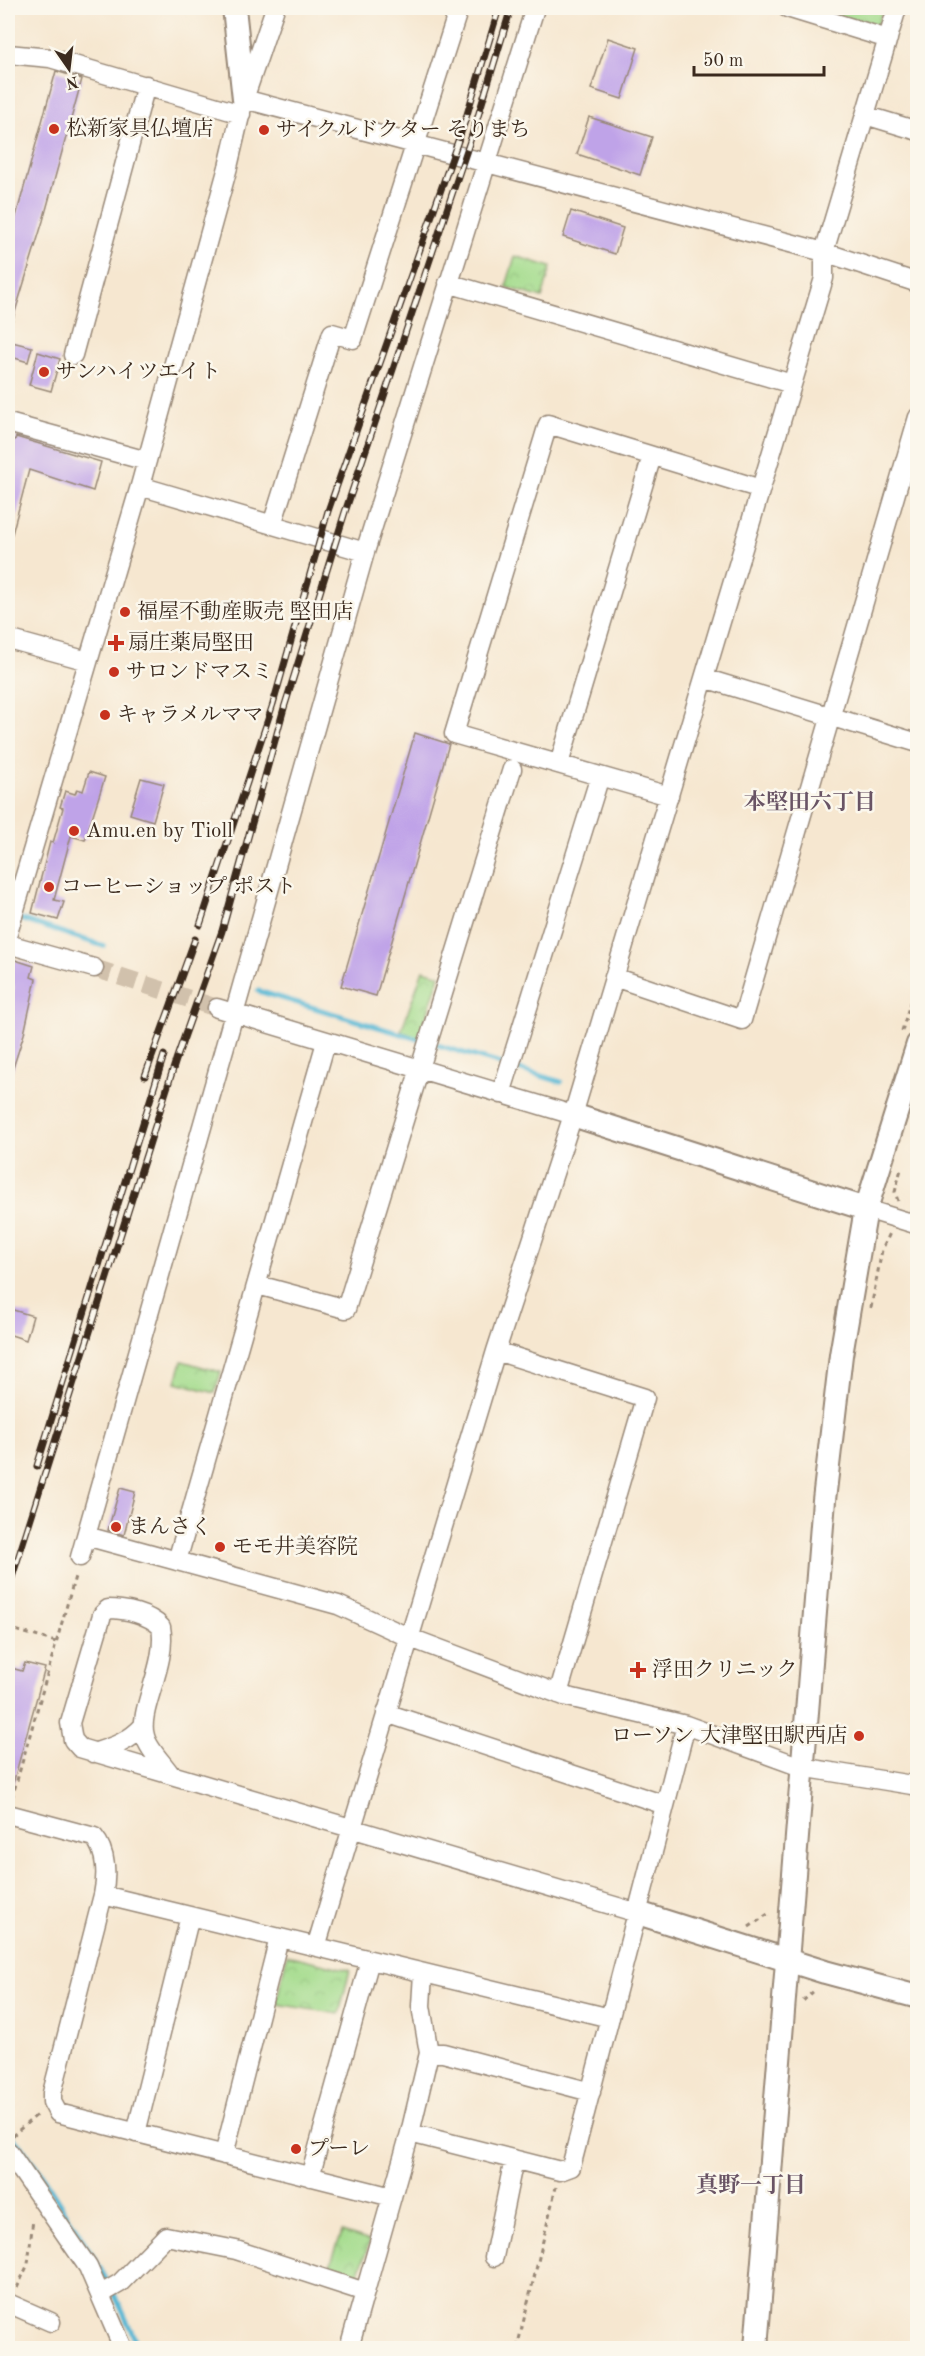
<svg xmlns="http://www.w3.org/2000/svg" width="925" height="2356" font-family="'Old Standard TT','Noto Serif JP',serif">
<defs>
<pattern id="park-crowns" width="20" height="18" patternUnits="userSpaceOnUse" patternTransform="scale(1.5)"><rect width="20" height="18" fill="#a4dc8d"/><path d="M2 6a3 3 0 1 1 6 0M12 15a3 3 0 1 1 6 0" fill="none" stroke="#8ebd79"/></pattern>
</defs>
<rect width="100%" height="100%" fill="#fbf7ec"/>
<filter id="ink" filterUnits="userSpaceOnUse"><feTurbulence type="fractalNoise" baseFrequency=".0167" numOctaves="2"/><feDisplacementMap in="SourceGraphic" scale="12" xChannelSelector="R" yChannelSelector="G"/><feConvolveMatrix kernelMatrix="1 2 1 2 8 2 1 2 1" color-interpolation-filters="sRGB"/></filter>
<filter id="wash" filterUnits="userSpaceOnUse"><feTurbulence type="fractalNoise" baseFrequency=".008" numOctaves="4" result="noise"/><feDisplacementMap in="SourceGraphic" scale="24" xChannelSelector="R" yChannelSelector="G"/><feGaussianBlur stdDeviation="1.35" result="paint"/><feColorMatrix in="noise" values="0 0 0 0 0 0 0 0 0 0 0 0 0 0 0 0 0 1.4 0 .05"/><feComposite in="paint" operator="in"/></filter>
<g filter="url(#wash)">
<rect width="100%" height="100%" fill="#f6e7d0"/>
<path fill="url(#park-crowns)" stroke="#708356" stroke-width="1.5" d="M810 8H883L877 28Z
M515 256 551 267 542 298 506 287Z
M423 970 440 975 419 1039 401 1031Z
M182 1361 221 1372 215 1393 176 1382Z
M287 1955 350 1970 339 2014 276 2004Z
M342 2232 370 2241 358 2275 329 2268Z"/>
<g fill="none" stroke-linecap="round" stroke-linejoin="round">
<path stroke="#55b7d4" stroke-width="5" d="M17 918 104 946
M258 991 561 1082
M8 2133C30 2154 46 2182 62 2207 92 2253 119 2297 138 2348"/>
</g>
<g id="blocks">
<path fill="#bfa3e8" d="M608 38 638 48 622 99 591 89Z
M56 71 82 79 43 221 11 325 8 324V218L15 220Z
M589 117 652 137 640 175 577 154Z
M571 211 623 228 615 254 563 237Z
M8 341 32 347 28 362 8 356Z
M38 352 60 359 51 391 29 385Z
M8 437 15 440 16 437 101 462 93 491 29 470 12 534 8 533Z
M415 733 449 744 376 996 341 986Z
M89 772 105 777 85 840 71 836 54 900 64 902 58 920 32 913 50 842 53 843 63 808 60 807 65 791 75 794 77 789 83 791Z
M141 778 164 784 153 821 130 814Z
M12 959 34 966 31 977 36 979 24 1034 12 1071H8V1014L14 986 8 984V973Z
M10 1309 33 1316 26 1340 8 1334Z
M120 1488 135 1492 124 1535 108 1530Z
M25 1663 45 1668 12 1787H8V1667L22 1671Z"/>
</g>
</g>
<g filter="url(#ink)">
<use href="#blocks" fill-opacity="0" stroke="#988877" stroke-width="1.5"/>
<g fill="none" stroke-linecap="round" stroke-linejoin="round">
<path stroke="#d1c1ac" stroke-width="18" stroke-dasharray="18 9" stroke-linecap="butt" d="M94 968 217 1008"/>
<defs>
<path id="minor" d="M787 8 888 39
M8 54 50 58 241 114
M244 99 824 252 918 283
M865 115 918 131
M448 283 792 384
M73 355 146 85
M8 423 147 461
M140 486 365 552
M272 525 332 333 353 339 459 8
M8 639 88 661
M704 678 918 743
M559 764 652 456
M669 796 454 734 548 424 761 489
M8 933 140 486 228 167 244 99 275 8
M8 944 94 968
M614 977 742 1020 918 417
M217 1008 573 1115
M501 1094 600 776
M866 1209 918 1225
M258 1285 346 1309 512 769
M496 1351 645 1398 558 1694
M86 1536 338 1605 408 1637 564 1696 686 1725 801 1767 918 1786
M80 1557 365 552 535 8
M177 1561 326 1042
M386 1713 665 1805
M93 1753C112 1747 129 1742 143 1726
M171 1775C163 1763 148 1749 145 1736 137 1710 168 1665 161 1627 149 1614 125 1609 108 1609L102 1615 70 1723 73 1740 80 1748 638 1913
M8 1814 94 1837C107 1852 107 1876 103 1895L52 2093V2102L58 2113 392 2197
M103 1895 610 2018
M316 1947 496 1351 573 1115 824 278V252L897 8
M423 1973 421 2006 429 2053
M136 2133 190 1916
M410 2133 560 2171 571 2167 686 1725
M8 2151 88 2267 123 2348
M224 2155 279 1938
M310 2177 370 1960
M494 2257 514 2159
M365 2292 410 2133 429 2053H443L591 2092
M101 2294 120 2283 166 2236 236 2250 365 2292 349 2348
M8 2303 51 2322"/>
<path id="tertiary" d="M234 8 244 99
M573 1115 866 1209
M638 1913 825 1972 918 1997
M756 2348 824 1500 841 1355 866 1209 918 1044"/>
</defs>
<use href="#minor" stroke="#988877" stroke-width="21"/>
<use href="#tertiary" stroke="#988877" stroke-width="26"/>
<path stroke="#988877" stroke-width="3" stroke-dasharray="4.5 4.5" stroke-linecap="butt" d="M902 1031 918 975
M898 1201 895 1192 901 1169
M871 1308 882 1250 890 1233
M8 1628 56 1642
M12 1798 76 1573
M749 1927 771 1912
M803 2001 816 1989
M12 2136 39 2113
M17 2288 28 2264 33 2219
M517 2348 556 2187"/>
<use href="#minor" stroke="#fff" stroke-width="18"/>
<use href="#tertiary" stroke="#fff" stroke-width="22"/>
<defs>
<path id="rail" d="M200 925 273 704 328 511 465 121 499 8
M145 1076 195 939
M37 1466 164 1055
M8 1590 176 1060 222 931 284 708 345 512 475 126 511 8"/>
</defs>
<use href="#rail" stroke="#3b2a1e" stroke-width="7"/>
<use href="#rail" stroke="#fbf7ec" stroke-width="4.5" stroke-dasharray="14" stroke-linecap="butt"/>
</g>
</g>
<g fill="#c8321e" stroke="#fbf7ec" stroke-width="2">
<circle cx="54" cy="129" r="6"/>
<circle cx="264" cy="130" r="6"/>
<circle cx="44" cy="372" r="6"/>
<circle cx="125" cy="612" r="6"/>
<path d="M113 634h6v6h6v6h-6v6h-6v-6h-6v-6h6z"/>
<circle cx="114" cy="672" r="6"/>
<circle cx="105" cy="715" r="6"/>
<circle cx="74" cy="831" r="6"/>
<circle cx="49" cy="887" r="6"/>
<circle cx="116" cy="1527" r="6"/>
<circle cx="220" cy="1547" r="6"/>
<path d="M635 1661h6v6h6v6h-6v6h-6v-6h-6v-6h6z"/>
<circle cx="859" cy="1736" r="6"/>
<circle cx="296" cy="2149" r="6"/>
</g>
<g text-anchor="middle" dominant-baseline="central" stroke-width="5" stroke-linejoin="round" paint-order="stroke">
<g font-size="21" fill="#3b2a1e" stroke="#fbf7ec" text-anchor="start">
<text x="66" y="129">松新家具仏壇店</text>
<text x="276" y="130">サイクルドクター そりまち</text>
<text x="56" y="372">サンハイツエイト</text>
<text x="137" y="612">福屋不動産販売 堅田店</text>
<text x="128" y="643">扇庄薬局堅田</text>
<text x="126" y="672">サロンドマスミ</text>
<text x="117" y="715">キャラメルママ</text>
<text x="86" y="831">Amu.en by Tioll</text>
<text x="61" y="887">コーヒーショップ ポスト</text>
<text x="128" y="1527">まんさく</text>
<text x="232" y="1547">モモ井美容院</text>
<text x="652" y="1670">浮田クリニック</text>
<text x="847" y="1736" text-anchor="end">ローソン 大津堅田駅西店</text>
<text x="308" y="2149">プーレ</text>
</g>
<g font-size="22" font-weight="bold" fill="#695465" stroke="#fbf7ec">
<text x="810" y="803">本堅田六丁目</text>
<text x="751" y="2186">真野一丁目</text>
</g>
</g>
<rect width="925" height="2356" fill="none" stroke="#fbf7ec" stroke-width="30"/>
<g transform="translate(69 69) rotate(166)" stroke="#fbf7ec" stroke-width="4.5" paint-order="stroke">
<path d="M0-4.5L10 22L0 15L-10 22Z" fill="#3b2a1e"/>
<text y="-9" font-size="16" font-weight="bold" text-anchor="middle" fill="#3b2a1e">N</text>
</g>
<path d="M694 66v9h130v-9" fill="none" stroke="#3b2a1e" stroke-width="3"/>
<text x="703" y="66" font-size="18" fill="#3b2a1e" stroke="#fbf7ec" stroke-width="4.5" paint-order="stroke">50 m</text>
</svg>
